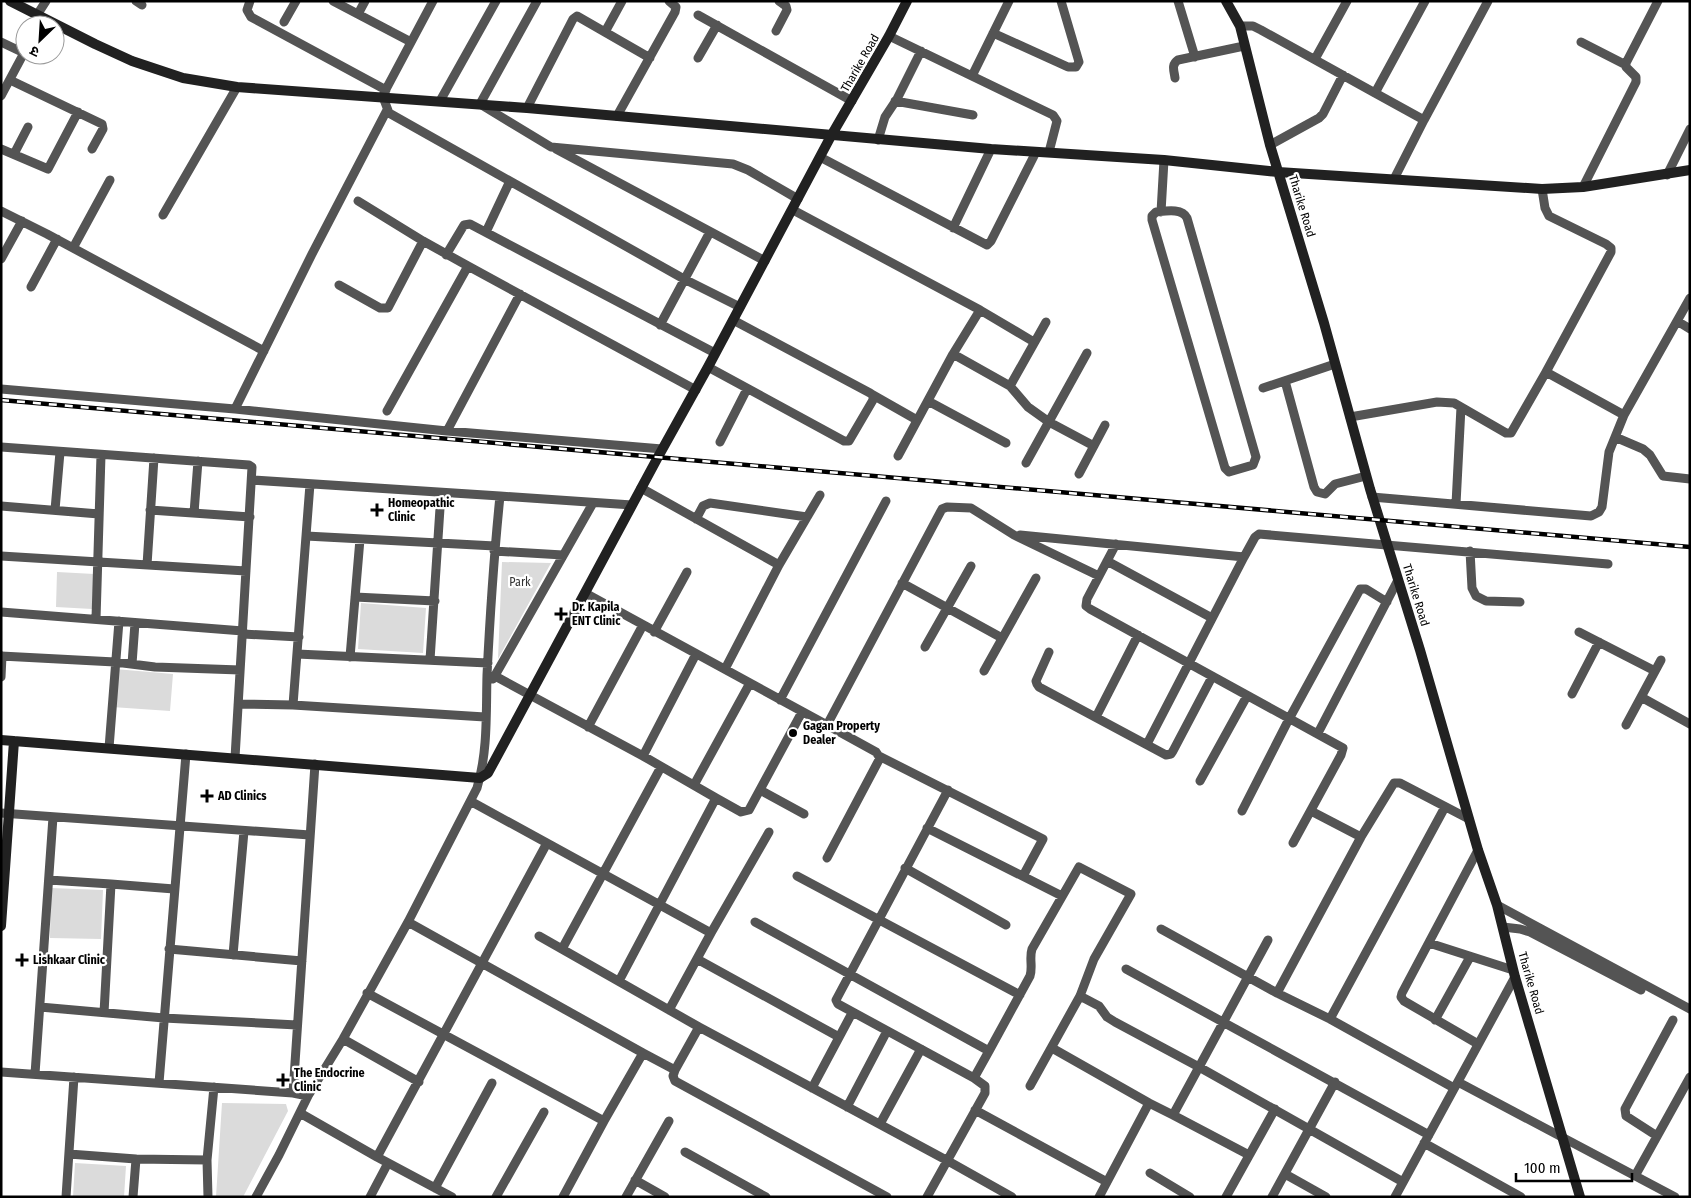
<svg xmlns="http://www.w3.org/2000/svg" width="1691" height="1198" font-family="'Fira Sans Condensed','Noto Sans Devanagari',sans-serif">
<rect width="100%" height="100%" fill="#fff"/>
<path fill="#dbdbdb" d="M502 562 551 563 498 659Z
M57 572 94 574 92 609 56 607Z
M361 603 426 608 423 653 358 649Z
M115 669 173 674 170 711 112 707Z
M51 888 103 890 101 939 50 938Z
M222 1103 286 1104 288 1111 243 1197H216Z
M75 1163 126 1166 124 1197H73Z"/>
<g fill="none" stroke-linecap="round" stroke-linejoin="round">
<path stroke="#545454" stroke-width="9" d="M136 1 142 5
M250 1 247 10 251 17 386 90
M333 1 411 42
M433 1 384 93 383 97 389 113 684 279 740 307
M537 1 480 104 551 147 733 164 748 170 798 199
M1178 1 1195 57
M358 14 365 1
M37 15 46 1
M698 15 852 101
M284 22 296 1
M1240 26H1253L1261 30 1375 93
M776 31 787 10 786 6 779 1
M605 32 622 1
M993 33 1068 67H1076L1079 62 1061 1
M889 36 1053 115 1057 121 1049 152
M1 42 24 53
M1581 42 1626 65
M698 58 717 25
M1315 59 1347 1
M972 76 1009 1
M1175 78C1174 70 1171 65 1178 60L1244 46
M10 80 102 124 103 129 92 149
M1 96 25 51
M440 101 496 1
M895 101 973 115
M527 108 573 19 577 16 650 58
M617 116 675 12 676 7 669 1
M1424 120 1375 93 1425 1
M878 140 885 117 897 99 921 51
M1270 145 1319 118 1323 114 1343 75
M1 149 48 169 78 112
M556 149 765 261
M14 154 28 127
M820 157 987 245 991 241 1036 152
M1667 175 1690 129
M1394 179 1424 120 1488 1
M1583 187 1636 82V77L1626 67V63L1658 1
M1542 189 1545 208 1549 216 1606 244 1611 248V252L1546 372
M358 201 423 241 468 266
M793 210 980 310
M1 211 47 234 264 351
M1156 212C1166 211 1182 208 1187 218L1256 457 1253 465 1229 472 1225 468 1152 220V216Z
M1161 212 1164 160
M163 215 237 87
M953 228 991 149
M486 232 510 181
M73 248 110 180
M446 255 464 225 470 224 715 353
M1 259 22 221
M339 285 380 308H388L423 241
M31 287 57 239
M1677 321 1690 329
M660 325 710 232
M953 354 1010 386 1046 322
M708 367 844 441H849L873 400V395L870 393 733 320
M1285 381 1314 487 1317 492 1325 494 1335 484 1366 476
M1010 386 1028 407 1049 422 1094 446
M1263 388 1335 364
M1 389 235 409 447 431 662 449
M873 395 917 420
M928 401 1006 443
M235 409 312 254 387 110
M387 411 468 266 696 390
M1350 417 1437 402 1454 403 1506 433H1511L1546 372 1624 415
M447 431 520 294
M1615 437 1643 449 1650 455 1663 476 1690 479
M720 442 747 389
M1 447 249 465 252 467 235 758
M898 456 953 354 980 310 1034 342
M1026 463 1087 353
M1079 474 1105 425
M252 480 500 496C494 555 490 615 487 675 486 712 488 752 477 788L408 922 343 1039 308 1096 279 1155 256 1197
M641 488 779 565
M500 496 632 505
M1372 497 1591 516 1599 512 1602 507 1609 452 1624 415 1690 298
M1456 504 1461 407
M1 506 99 514
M55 510 60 452
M150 510 250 517
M194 513 198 461
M696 519 703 506 710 503 807 517
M1020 535 1244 557
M306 536 310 484
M1116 544 1087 599 1086 606 1090 609 1343 748 1341 755 1293 843
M494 551 563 555
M1470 551 1472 588 1476 596 1486 601 1520 602
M1 556 246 571
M1107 561 1212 618
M147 565 154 458
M902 583 1002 638
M585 593 827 725
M355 597 435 601
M1 612 243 631
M96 619 101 455
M654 632 687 572
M1579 632 1655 671
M243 634 299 637
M925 647 971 566
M1049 652 1036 681 1037 684 1039 687 1166 755 1171 754 1173 751 1212 677
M297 654 488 663
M1 656 115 662 155 667 240 670
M350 657 360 539
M430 660 441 493
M132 664 135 623
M725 669 779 565 820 495
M984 671 1036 578
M495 676 643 756 716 798 619 981
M1 677 2 656
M493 679 593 503
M1572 694 1599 642
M1641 697 1690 724
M780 700 886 501
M238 704 293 705 306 536 495 546
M293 705 485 717
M1096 717 1138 635
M1626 725 1661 660
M588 727 643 625
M1318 733 1398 580
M1147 744 1244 557 1255 537 1259 534 1608 564
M109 748 119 621
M643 756 696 654
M879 756 1043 839 1023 876
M1200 781 1247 696
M694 785 750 683
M760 790 804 814
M716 798 741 812 749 810 802 712
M472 802 711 933 769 832
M1242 811 1289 719 1359 591 1360 589H1366L1387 602
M1311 811 1361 837
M1 813 310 835
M927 828 1062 896
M1478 850 1402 993 1401 997 1404 1001 1478 1044
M827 858 880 758 876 752 827 725 942 509 947 507 971 508 1014 535 1099 576
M905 868 1006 925
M797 876 1020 995
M49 880 111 884 104 1013
M111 884 174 889
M1497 905 1690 1009
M408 922 643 1053 604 1121 563 1197
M755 922 989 1051 974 1078
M1503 927 1520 929 1530 932 1641 990
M1161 929 1277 993 1330 1019 1454 1088
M539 936 699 1027 675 1070 673 1076 675 1081 887 1197
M1429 943 1513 970
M169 949 302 961
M562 949 661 767
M233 955 244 831
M697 959 839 1037
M1126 969C1227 1025 1328 1079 1429 1135
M367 993 604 1121
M1277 993 1361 837 1394 783H1400L1469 819
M1080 996 1099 1006 1107 1017 1115 1022 1199 1067 1403 1182
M40 1007 164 1018 297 1025
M669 1010 711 933
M1330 1019 1445 807
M1435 1020 1470 957
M699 1027 948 1161 1012 1197
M343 1039 419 1082
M1052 1048 1149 1103
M989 1051 1030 976C1033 967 1029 958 1032 949L1079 867 1131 894 1094 959 1080 996 1030 1086
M643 1053 675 1070
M1 1072 293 1093 308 1096
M35 1074 53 817
M1458 1082 1675 1197
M159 1083 186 754
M812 1088 852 1013
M293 1093 315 764
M847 1107 887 1031
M975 1110 1107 1182
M300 1113 377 1157 452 1197
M1173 1115 1249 1155
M880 1124 921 1049
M1657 1136 1626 1116 1625 1109 1673 1020
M1424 1143 1521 1197
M685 1152 766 1197
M69 1154 136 1159
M377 1157 547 843
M207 1160 214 1087
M1150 1173 1190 1197
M1285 1174 1326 1197
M1635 1176 1690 1077
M635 1180 665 1197
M435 1188 492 1083
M66 1197 74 1077
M133 1197 136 1159 207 1160 208 1197
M370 1197 388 1163
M496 1197 544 1112
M626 1197 669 1121
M927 1197 985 1093V1086L974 1078 838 1004 836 1000 948 790
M1099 1197 1149 1103 1173 1115 1268 940
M1226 1197 1275 1109
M1272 1197 1335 1082
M1395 1197 1515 977"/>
<path stroke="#212121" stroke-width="10" d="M10 1 95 44 132 61 183 78 237 87 527 108 991 149 1164 160 1278 172 1542 189 1583 187 1690 170
M1226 1 1240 26 1270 145 1324 323 1370 489 1420 650 1478 850 1497 905 1515 977 1580 1197
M1 740 480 778 488 773 658 457 708 367 831 136 889 36 907 1
M1 926 14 741"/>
<defs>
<path id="rail" d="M1 400 1690 547"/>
</defs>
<use href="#rail" stroke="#000" stroke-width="4.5"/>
<use href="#rail" stroke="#fff" stroke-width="2.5" stroke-dasharray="8" stroke-linecap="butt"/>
</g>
<g fill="#000" stroke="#fff" stroke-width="2">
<path d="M374.5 502.5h5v5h5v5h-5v5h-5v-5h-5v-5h5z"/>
<path d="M558.5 606.5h5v5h5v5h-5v5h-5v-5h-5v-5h5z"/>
<circle cx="793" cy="733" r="5"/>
<path d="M204.5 788.5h5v5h5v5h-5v5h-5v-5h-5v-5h5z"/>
<path d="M19.5 952.5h5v5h5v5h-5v5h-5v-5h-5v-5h5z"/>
<path d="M280.5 1072.5h5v5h5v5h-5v5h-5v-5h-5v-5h5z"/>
</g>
<g text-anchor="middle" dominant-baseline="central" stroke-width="4.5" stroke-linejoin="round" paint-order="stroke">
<g font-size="12" fill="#000" stroke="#fff">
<text transform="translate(860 63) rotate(-60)">Tharike Road</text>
<text transform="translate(1302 206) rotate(73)">Tharike Road</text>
<text transform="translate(1416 595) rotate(73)">Tharike Road</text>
<text transform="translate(1531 983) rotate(74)">Tharike Road</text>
</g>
<g font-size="12" font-weight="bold" fill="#000" stroke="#fff" text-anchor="start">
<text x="388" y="503">Homeopathic<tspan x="388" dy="14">Clinic</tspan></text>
<text x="572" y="607">Dr. Kapila<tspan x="572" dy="14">ENT Clinic</tspan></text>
<text x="803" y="726">Gagan Property<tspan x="803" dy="14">Dealer</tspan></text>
<text x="218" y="796">AD Clinics</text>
<text x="33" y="960">Lishkaar Clinic</text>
<text x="294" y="1073">The Endocrine<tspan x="294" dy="14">Clinic</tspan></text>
</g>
<g font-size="12" fill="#323232" stroke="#fff">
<text x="520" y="582">Park</text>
</g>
</g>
<rect width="1691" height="1198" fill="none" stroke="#000000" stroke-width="5"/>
<g transform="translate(40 40) rotate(205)"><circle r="24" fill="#ffffff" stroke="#999999"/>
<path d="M0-4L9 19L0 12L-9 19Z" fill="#000000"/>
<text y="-8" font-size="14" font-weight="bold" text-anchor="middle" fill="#000000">उ</text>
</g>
<path d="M1516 1173v8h116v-8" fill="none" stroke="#000000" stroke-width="2.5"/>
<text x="1524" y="1173" font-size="15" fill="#000000" stroke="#ffffff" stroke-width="4" paint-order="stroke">100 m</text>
</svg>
